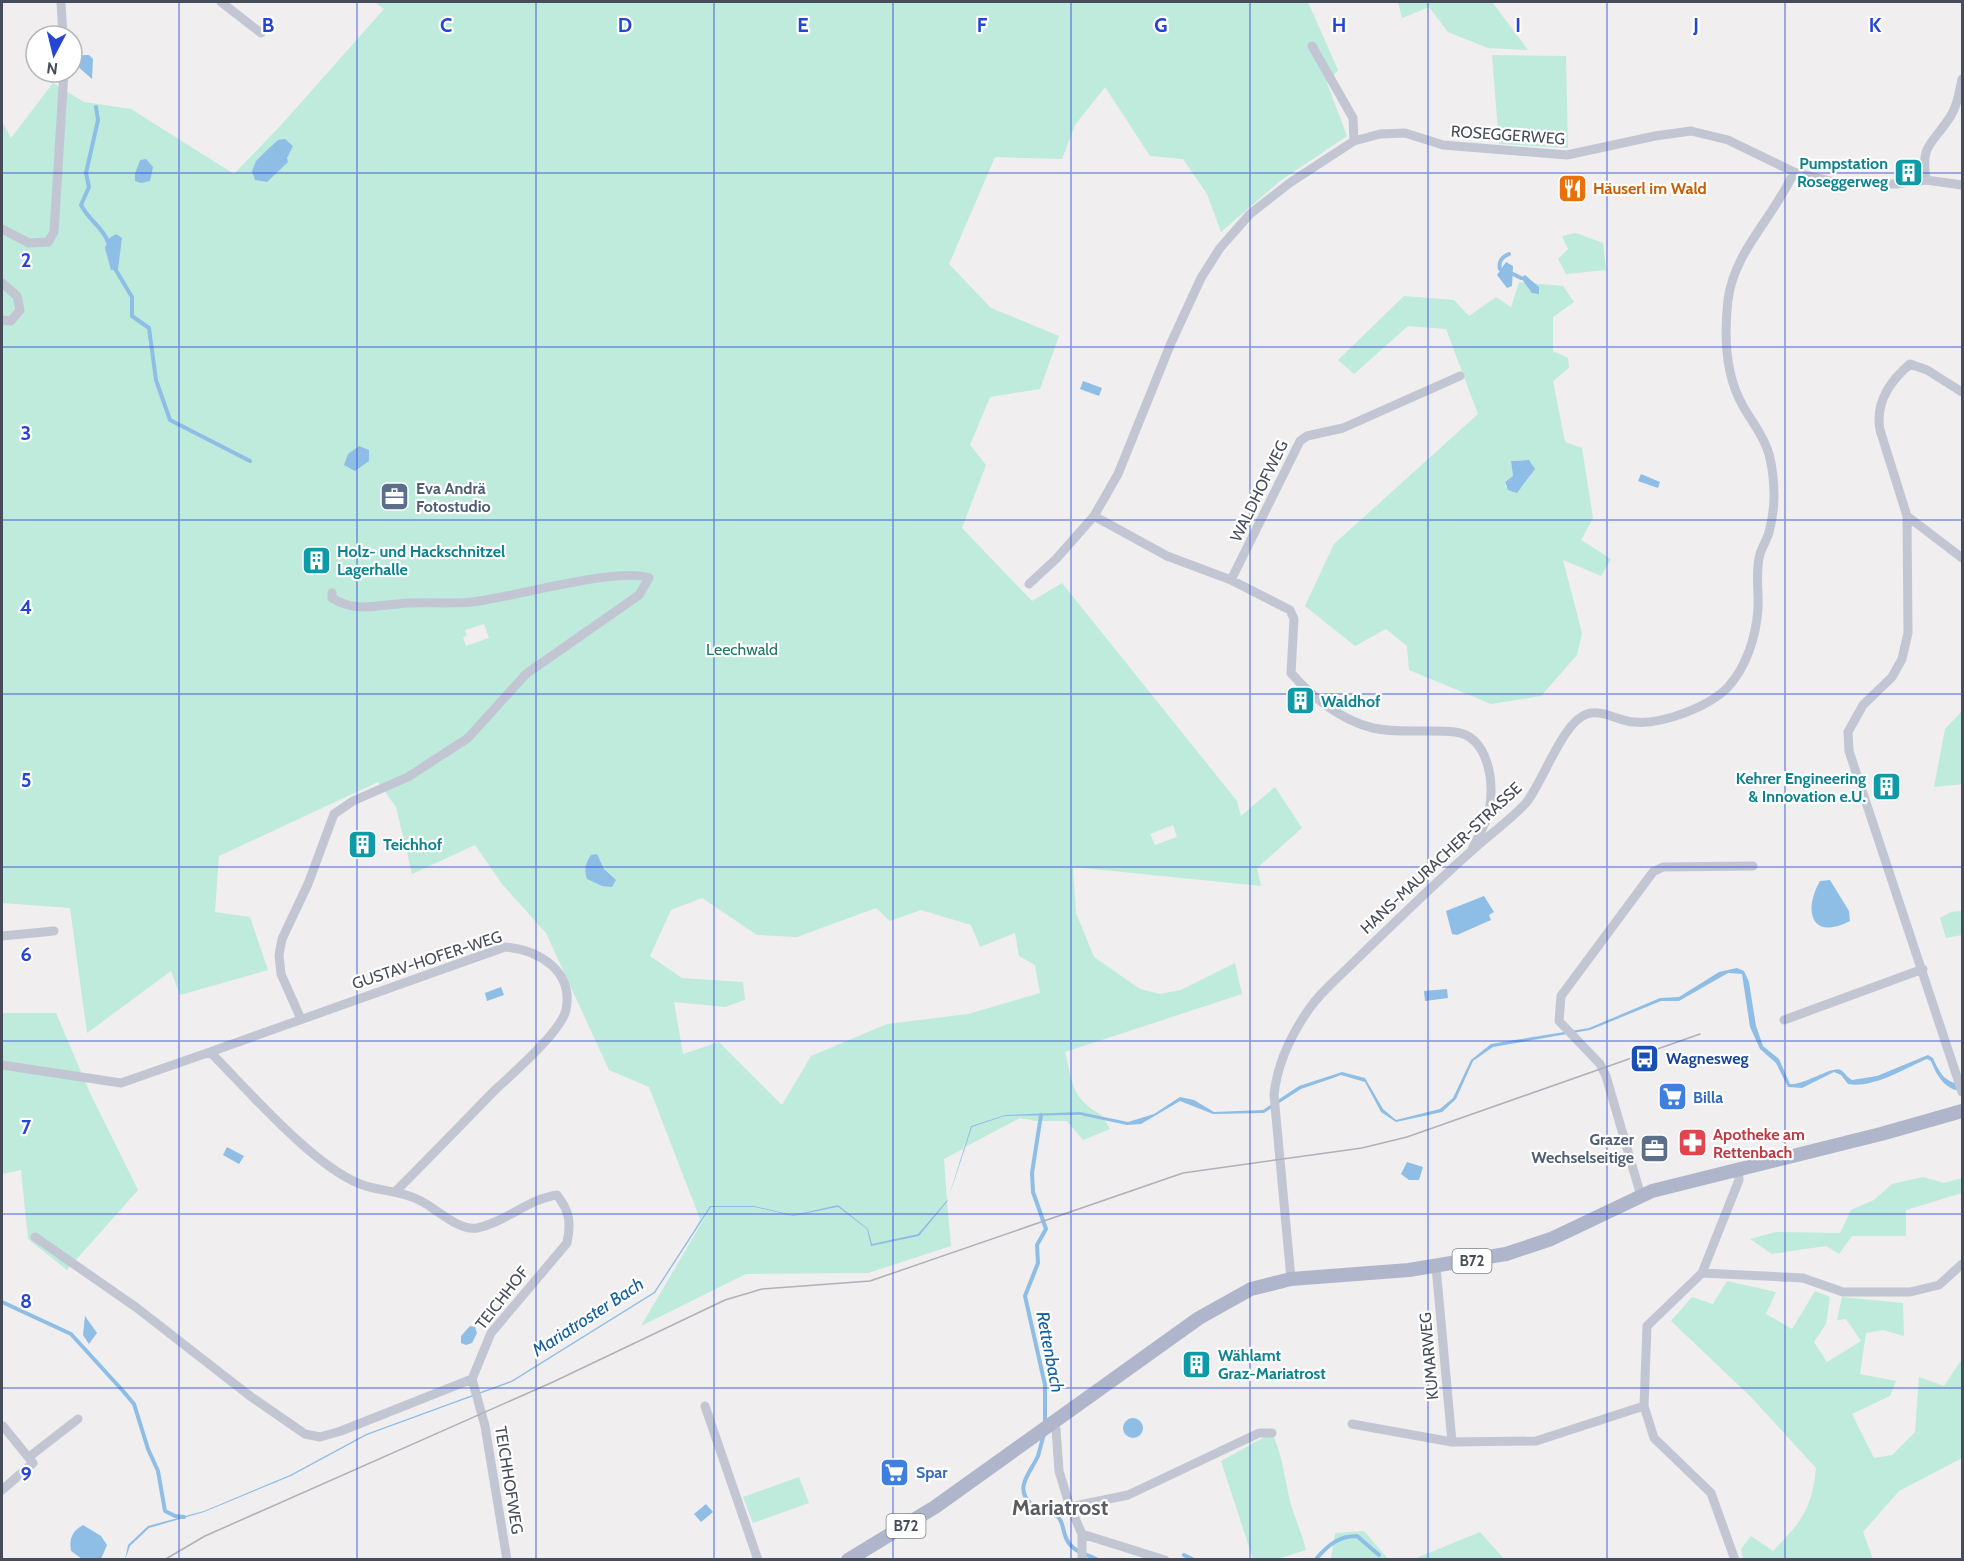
<svg xmlns="http://www.w3.org/2000/svg" width="1964" height="1561" font-family="Cabin,sans-serif">
<rect width="100%" height="100%" fill="#f0eeee"/>
<path fill="#beebdb" fill-rule="evenodd" d="M374 2H1308L1338 70 1327 83 1347 136 1280 181 1221 232 1207 194 1183 159 1150 156 1105 87 1075 125 1062 159 995 157 949 264 991 308 1059 336 1040 389 990 397 970 445 986 465 962 528 1032 601 1062 583 1237 801 1241 816 1275 787 1302 828 1257 868 1261 886 1073 867 1076 913 1094 957 1140 989 1160 994 1181 990 1235 963 1242 994 1065 1052C1073 1085 1071 1098 1103 1116L1005 1115 971 1126 963 1149 944 1159 947 1200 918 1234 872 1245 869 1234 871 1245 919 1236 947 1202 951 1246 868 1273 746 1274 641 1326 711 1207H754L793 1216 838 1207 859 1223 838 1205 793 1215 754 1206H710L695 1229 700 1219 649 1087 609 1070 546 933 502 884 475 845 412 874 396 807 378 782 219 856 215 912 250 917 268 970 180 995 171 971 87 1033 70 908 2 903V121L11 138 53 83 84 102 131 109 234 174 282 124 384 9ZM484 624 489 638 466 646 463 637 467 636 465 630ZM1173 825 1177 837 1155 845 1150 834ZM702 898 757 935 797 937 876 908 890 921 921 910 971 925 980 947 1015 933 1019 956 1035 965 1040 993 968 1014 887 1024 811 1056 782 1105 719 1042 683 1054 674 1002 725 1007 745 1000 743 982 682 978 650 956 671 910Z
M1398 2H1492L1528 50 1488 48 1448 32 1429 7 1402 18Z
M1492 55 1566 56 1568 148 1499 144Z
M1576 233 1603 243 1606 270 1566 274 1558 259 1568 249 1562 236Z
M1519 282 1563 286 1574 302 1553 317V351L1568 358 1569 368 1553 381 1565 442 1582 448 1593 518 1581 540 1611 559 1601 576 1563 560 1582 633 1577 655 1541 696 1491 704 1409 670 1407 646 1386 629 1355 646 1305 606 1334 544 1478 414 1446 329 1408 326 1354 374 1338 360 1404 296 1454 300 1469 316 1496 297 1511 307ZM1523 460 1531 475 1521 488 1505 487V482L1513 476 1511 461Z
M1962 711V784L1934 787 1945 729Z
M1962 911V935L1946 938 1940 918 1951 912Z
M2 1013H56L90 1093 138 1190 67 1270 28 1239 21 1170 2 1174Z
M1080 1115 1104 1119 1110 1129 1083 1140 1067 1121H1035L1020 1118 965 1147 972 1127 1005 1116Z
M1923 1177 1944 1183 1962 1178V1193L1906 1210V1236H1852L1839 1254 1826 1246 1772 1254 1750 1239 1776 1232 1840 1233 1851 1210 1874 1200 1892 1184Z
M1727 1281 1776 1292 1766 1314 1792 1329 1815 1291 1830 1297 1826 1324 1814 1342 1827 1362 1861 1341 1846 1319 1837 1320 1842 1297 1903 1303 1904 1336 1883 1330 1866 1333 1860 1374 1896 1381 1890 1396 1852 1414 1874 1458 1892 1455 1915 1432 1919 1377 1944 1386 1962 1359V1458L1899 1491 1863 1532 1873 1559H1743L1741 1549 1751 1536 1773 1551C1801 1522 1812 1510 1816 1468L1750 1396 1671 1321 1692 1297 1713 1304Z
M1272 1433C1282 1454 1284 1474 1289 1497 1293 1515 1302 1532 1306 1550L1277 1559H1253L1221 1461Z
M799 1477 809 1503 753 1523 743 1497Z
M1364 1531 1388 1559H1331L1335 1533Z
M1480 1532 1504 1559H1414Z"/>
<path fill="#8ebee6" d="M84 55H89L93 59 92 79 76 65 78 57Z
M285 139 293 146 287 158 288 162 267 182 255 180 252 171 256 161 265 152 278 140Z
M146 159 153 167 150 181 141 183 135 181V174L140 160Z
M116 234 122 238 118 269 111 270 105 248 108 239Z
M1506 262 1513 266 1512 286 1507 288 1497 275Z
M1525 275 1539 287V294L1532 293 1521 278Z
M1083 381 1102 388 1099 396 1080 389Z
M359 446 369 450V461L355 471 344 465 348 454Z
M1529 460 1535 469 1517 493 1508 490 1505 482 1513 476 1511 461Z
M1641 474 1660 482 1658 488 1638 481Z
M597 854 604 869 616 880 612 887 602 886 587 879C584 869 585 864 591 855Z
M1830 880 1849 911 1850 921C1811 941 1803 911 1820 881Z
M1484 896 1494 912 1489 915 1491 920 1457 935 1452 934 1446 911Z
M1737 968 1744 971 1749 982 1756 1026 1763 1046 1779 1059 1790 1084C1805 1085 1833 1065 1841 1070 1845 1073 1848 1078 1852 1080L1877 1076 1928 1055 1933 1058C1940 1074 1945 1082 1962 1085V1091C1945 1090 1937 1076 1931 1061L1927 1059C1905 1068 1873 1089 1848 1084L1841 1075 1834 1072 1802 1088 1788 1087 1776 1063 1760 1049 1750 1027 1742 974 1728 973 1679 1001H1661L1590 1030 1493 1047 1473 1061 1456 1099 1442 1112 1396 1122 1381 1112 1365 1082 1341 1075 1333 1078 1301 1089 1264 1113 1213 1114 1180 1101 1141 1124 1127 1125 1080 1115 1005 1116 972 1127 947 1202 919 1236 871 1246 867 1229 838 1207 793 1216 754 1207H711L655 1293 512 1382 367 1435 291 1476 204 1512 149 1528 130 1546 125 1560 128 1545 148 1526 204 1511 290 1475 366 1434 511 1381 654 1292 710 1206H754L793 1215 838 1205 868 1229 872 1244 918 1234 948 1199 971 1126 1005 1115 1080 1112 1128 1122 1154 1114 1180 1097 1194 1100 1214 1112 1263 1110 1299 1086 1342 1072 1365 1078 1383 1109 1396 1120 1440 1109 1453 1098 1471 1060 1491 1044 1589 1028 1660 998 1679 997 1719 972Z
M501 987 504 995 487 1001 485 993Z
M1447 989 1448 998 1425 1001 1424 991Z
M227 1147 244 1156 239 1164 223 1155Z
M1407 1162 1423 1167 1419 1180H1409L1401 1174Z
M85 1316 97 1333 89 1344 83 1335Z
M470 1326 475 1327 477 1333 472 1343 466 1345 461 1343V1336Z
M1123 1428a10 10 0 1 1 20 0a10 10 0 1 1-20 0Z
M706 1504 713 1512 701 1522 694 1514Z
M83 1525 101 1536 107 1545 101 1559H82L71 1551C69 1539 72 1531 83 1525Z"/>
<g fill="none" stroke-linecap="round" stroke-linejoin="round">
<path stroke="#8ebee6" stroke-width="4" d="M96 107 98 120 86 173 89 187 81 205C90 222 103 227 108 242
M114 267 132 297V316L149 328 156 380 170 420 250 461
M1500 269C1498 261 1502 257 1509 254
M1513 274 1521 278
M1041 1115 1032 1173 1033 1192 1046 1229 1037 1245 1038 1263 1025 1296 1045 1385V1423
M2 1302 71 1334 123 1391 134 1404 148 1449 158 1471 165 1511 175 1516 184 1517
M1044 1434C1042 1441 1040 1449 1038 1456 1031 1472 1014 1487 1030 1503 1038 1511 1051 1509 1059 1518 1064 1525 1063 1533 1067 1540 1073 1552 1087 1554 1098 1560
M1184 1555 1194 1560
M1317 1558C1328 1545 1339 1536 1357 1536L1379 1555"/>
<path stroke="#c2c6d2" stroke-width="9" d="M61 2 63 36
M221 2 261 33
M1312 46 1353 118 1354 141
M1926 180C1921 144 1930 147 1948 120 1957 108 1959 93 1962 79
M2 229 29 243 48 242 54 232 64 72
M2 283 17 296 20 310 11 321 2 320
M1962 392 1927 370 1910 364C1890 381 1875 403 1880 430L1907 516 1908 633 1902 659 1892 677 1863 705 1848 732 1849 751 1962 1092
M1094 516 1167 556 1231 580 1290 610 1294 619 1291 673C1311 696 1342 721 1373 728 1400 734 1427 729 1455 732 1489 736 1495 784 1489 811 1486 824 1478 837 1472 849
M1907 516 1962 558
M1231 580 1300 441 1307 436 1343 428 1460 376
M1029 584 1056 559 1094 516 1118 474 1171 343 1201 278 1220 248 1250 214 1291 182 1354 141 1380 134 1405 133 1443 145 1567 155 1655 136 1691 131 1728 140 1794 172 1838 183 1895 184 1926 180 1962 185
M2 936 54 931
M301 1019 281 974 279 955 282 939 308 884 334 814 353 801 408 777 468 738 526 674 639 595 649 578C618 566 511 598 472 602 451 604 429 602 408 603 381 604 357 614 332 598V593
M1784 1020 1923 969
M2 1065 121 1083 210 1052
M397 1190C429 1158 461 1125 493 1092 511 1075 561 1032 566 1010 574 970 538 950 505 947L210 1052C248 1090 312 1165 360 1184 380 1192 401 1190 421 1201 437 1209 458 1231 477 1228 506 1222 528 1199 557 1195 570 1212 571 1222 567 1243L491 1333 472 1379 485 1426 507 1560
M1641 1196 1606 1076 1600 1064 1559 1021 1561 996 1653 872 1663 867 1753 866
M35 1237 137 1308 250 1396 305 1434 320 1437 341 1431 472 1379
M1436 1267 1452 1442
M1702 1273 1803 1278 1843 1292H1910L1939 1285 1962 1264
M1291 1279 1274 1095C1277 1065 1290 1037 1307 1012 1320 992 1340 976 1357 959 1396 921 1435 883 1476 847 1492 833 1511 819 1526 803 1543 782 1563 721 1587 714 1603 709 1618 721 1634 722 1661 725 1709 707 1728 687 1747 666 1756 636 1758 609 1759 591 1755 571 1760 554 1762 547 1767 540 1769 532 1776 507 1775 479 1769 454 1764 436 1752 422 1743 406 1725 375 1724 335 1728 300 1734 251 1775 216 1794 172
M705 1406 758 1560
M1644 1406 1654 1438 1711 1493 1735 1560
M1052 1424 1056 1429 1059 1471 1070 1507 1082 1534V1560
M1352 1424 1452 1442 1536 1441 1644 1406 1647 1326 1702 1273 1739 1180 1738 1168
M29 1457 78 1419
M2 1490 33 1463 3 1426
M1070 1507 1128 1495 1259 1433H1272
M1082 1534 1165 1560"/>
<path stroke="#afb6cb" stroke-width="14" d="M848 1560 935 1507 1199 1318 1251 1289 1291 1279 1409 1270 1506 1254 1551 1239 1652 1191 1881 1134 1962 1111"/>
<path stroke="#b0b1b8" stroke-width="1.5" d="M164 1560 205 1536 553 1382 725 1300 762 1289 870 1281 1183 1173 1362 1148 1407 1137 1700 1034"/>
</g>
<path fill="none" stroke="#2546d3" stroke-width="1.5" stroke-opacity="0.55" d="M179 2V1560M357 2V1560M536 2V1560M714 2V1560M893 2V1560M1071 2V1560M1250 2V1560M1428 2V1560M1607 2V1560M1785 2V1560M2 173H1962M2 347H1962M2 520H1962M2 694H1962M2 867H1962M2 1041H1962M2 1214H1962M2 1388H1962"/>
<defs>
<symbol id="building-square" viewBox="-11 -11 22 22"><rect x="-9" y="-9" width="18" height="18" rx="4" fill="#0f9aa8" stroke="#fff"/><path d="M-4-6H4V6H1V3H-1V6H-4ZM-2.5-4.3h1.7v1.8h-1.7ZM.8-4.3h1.7v1.8H.8ZM-2.5-1h1.7V.8h-1.7ZM.8-1h1.7V.8H.8Z" fill="#fff"/></symbol>
<symbol id="restaurant-square" viewBox="-11 -11 22 22"><rect x="-9" y="-9" width="18" height="18" rx="4" fill="#e8710a" stroke="#fff"/><path d="M-5-6h1v4h1v-4h1v4h1v-4h1v5L-1.5 .5V6h-2V.5L-5-1ZM5-6V6H3V1.5H1.5Q1.5-4 5-6Z" fill="#fff"/></symbol>
<symbol id="office-square" viewBox="-11 -11 22 22"><rect x="-9" y="-9" width="18" height="18" rx="4" fill="#5c6f8a" stroke="#fff"/><path d="M-6-3h4V-5.5h4V-3h4V5H-6ZM-1-4.5V-3h2v-1.5ZM-6 0V1H6V0Z" fill="#fff"/></symbol>
<symbol id="bus-square" viewBox="-11 -11 22 22"><rect x="-9" y="-9" width="18" height="18" rx="4" fill="#1a4fb4" stroke="#fff"/><path d="M-5-6H5V4H4V6H2V4H-2V6H-4V4H-5ZM-3.5-4V0h7V-4ZM-3.5 1.2v1.5H-2V1.2ZM2 1.2v1.5H3.5V1.2Z" fill="#fff"/></symbol>
<symbol id="supermarket-square" viewBox="-11 -11 22 22"><rect x="-9" y="-9" width="18" height="18" rx="4" fill="#3f7fe0" stroke="#fff"/><path d="M-6-5.5h2.5l.6 2H6L4.5 2H-2.5L-4.4-4H-6ZM-1.5 3.2a1.3 1.3 0 1 0 .1 0ZM3 3.2a1.3 1.3 0 1 0 .1 0Z" fill="#fff"/></symbol>
<symbol id="pharmacy-square" viewBox="-11 -11 22 22"><rect x="-9" y="-9" width="18" height="18" rx="4" fill="#e0444e" stroke="#fff"/><path d="M-2-6h4v4h4v4h-4v4h-4v-4h-4v-4h4Z" fill="#fff"/></symbol>
</defs>
<g fill-rule="evenodd">
<use href="#building-square" x="1892" y="156" width="33" height="33"/>
<use href="#restaurant-square" x="1556" y="172" width="33" height="33"/>
<use href="#office-square" x="378" y="480" width="33" height="33"/>
<use href="#building-square" x="300" y="544" width="33" height="33"/>
<use href="#building-square" x="1284" y="684" width="33" height="33"/>
<use href="#building-square" x="1870" y="770" width="33" height="33"/>
<use href="#building-square" x="346" y="828" width="33" height="33"/>
<use href="#bus-square" x="1628" y="1042" width="33" height="33"/>
<use href="#supermarket-square" x="1656" y="1080" width="33" height="33"/>
<use href="#pharmacy-square" x="1676" y="1126" width="33" height="33"/>
<use href="#office-square" x="1638" y="1132" width="33" height="33"/>
<use href="#building-square" x="1180" y="1348" width="33" height="33"/>
<use href="#supermarket-square" x="878" y="1456" width="33" height="33"/>
</g>
<g text-anchor="middle" dominant-baseline="central" stroke-width="4.5" stroke-linejoin="round" paint-order="stroke">
<g fill="#fff" stroke="#7e828c" stroke-width="1.5">
<rect x="1452.5" y="1249" width="39" height="24" rx="4.5"/>
<rect x="886.5" y="1514" width="39" height="24" rx="4.5"/>
</g>
<g font-size="15" font-weight="bold" fill="#474c5a">
<text x="1472" y="1261">B72</text>
<text x="906" y="1526">B72</text>
</g>
<g font-size="16" fill="#474c5a" stroke="#fff">
<text transform="translate(1508 135) rotate(4)">ROSEGGERWEG</text>
<text transform="translate(1259 491) rotate(-64)">WALDHOFWEG</text>
<text transform="translate(1441 858) rotate(-43)">HANS-MAURACHER-STRASSE</text>
<text transform="translate(427 960) rotate(-18)">GUSTAV-HOFER-WEG</text>
<text transform="translate(502 1298) rotate(-52)">TEICHHOF</text>
<text transform="translate(1429 1356) rotate(-95)">KUMARWEG</text>
<text transform="translate(509 1480) rotate(81)">TEICHHOFWEG</text>
</g>
<g font-size="16" font-weight="bold" fill="#0d838f" stroke="#fff" text-anchor="start">
<text x="1888" y="163" text-anchor="end">Pumpstation<tspan x="1888" dy="18">Roseggerweg</tspan></text>
<text x="337" y="551">Holz- und Hackschnitzel<tspan x="337" dy="18">Lagerhalle</tspan></text>
<text x="1321" y="701">Waldhof</text>
<text x="1866" y="778" text-anchor="end">Kehrer Engineering<tspan x="1866" dy="18">&amp; Innovation e.U.</tspan></text>
<text x="383" y="844">Teichhof</text>
<text x="1218" y="1355">Wählamt<tspan x="1218" dy="18">Graz-Mariatrost</tspan></text>
</g>
<g font-size="16" font-weight="bold" fill="#c56008" stroke="#fff" text-anchor="start">
<text x="1593" y="188">Häuserl im Wald</text>
</g>
<g font-size="16" font-weight="bold" fill="#4e5e75" stroke="#fff" text-anchor="start">
<text x="416" y="488">Eva Andrä<tspan x="416" dy="18">Fotostudio</tspan></text>
<text x="1634" y="1139" text-anchor="end">Grazer<tspan x="1634" dy="18">Wechselseitige</tspan></text>
</g>
<g font-size="16" fill="#1d765f" stroke="#fff">
<text x="742" y="649">Leechwald</text>
</g>
<g font-size="16" font-weight="bold" fill="#164399" stroke="#fff" text-anchor="start">
<text x="1666" y="1058">Wagnesweg</text>
</g>
<g font-size="16" font-weight="bold" fill="#366cbe" stroke="#fff" text-anchor="start">
<text x="1693" y="1097">Billa</text>
<text x="916" y="1472">Spar</text>
</g>
<g font-size="16" font-weight="bold" fill="#be3a42" stroke="#fff" text-anchor="start">
<text x="1713" y="1134">Apotheke am<tspan x="1713" dy="18">Rettenbach</tspan></text>
</g>
<g font-size="18" font-style="italic" fill="#15609e" stroke="#fff">
<text transform="translate(588 1317) rotate(-33)">Mariatroster Bach</text>
<text transform="translate(1050 1352) rotate(79)">Rettenbach</text>
</g>
<g font-size="22" font-weight="bold" fill="#5b5c62" stroke="#fff">
<text x="1060" y="1507">Mariatrost</text>
</g>
</g>
<g font-size="20" text-anchor="middle" font-weight="bold" fill="#2546d3" stroke="#fff" stroke-width="4.5" stroke-linejoin="round" paint-order="stroke">
<text x="268" y="32">B</text>
<text x="446" y="32">C</text>
<text x="625" y="32">D</text>
<text x="803" y="32">E</text>
<text x="982" y="32">F</text>
<text x="1161" y="32">G</text>
<text x="1339" y="32">H</text>
<text x="1518" y="32">I</text>
<text x="1696" y="32">J</text>
<text x="1875" y="32">K</text>
<text x="26" y="267">2</text>
<text x="26" y="440">3</text>
<text x="26" y="614">4</text>
<text x="26" y="787">5</text>
<text x="26" y="961">6</text>
<text x="26" y="1134">7</text>
<text x="26" y="1308">8</text>
<text x="26" y="1481">9</text>
</g>
<rect width="1964" height="1561" fill="none" stroke="#474c5a" stroke-width="6"/>
<g transform="translate(54 54) rotate(187)"><circle r="28" fill="#ffffff" stroke="#b5b7bd" stroke-width="1.5"/>
<path d="M0-4.5L10 22L0 15L-10 22Z" fill="#2546d3"/>
<text y="-9" font-size="16" font-weight="bold" text-anchor="middle" fill="#474c5a">N</text>
</g>
</svg>
